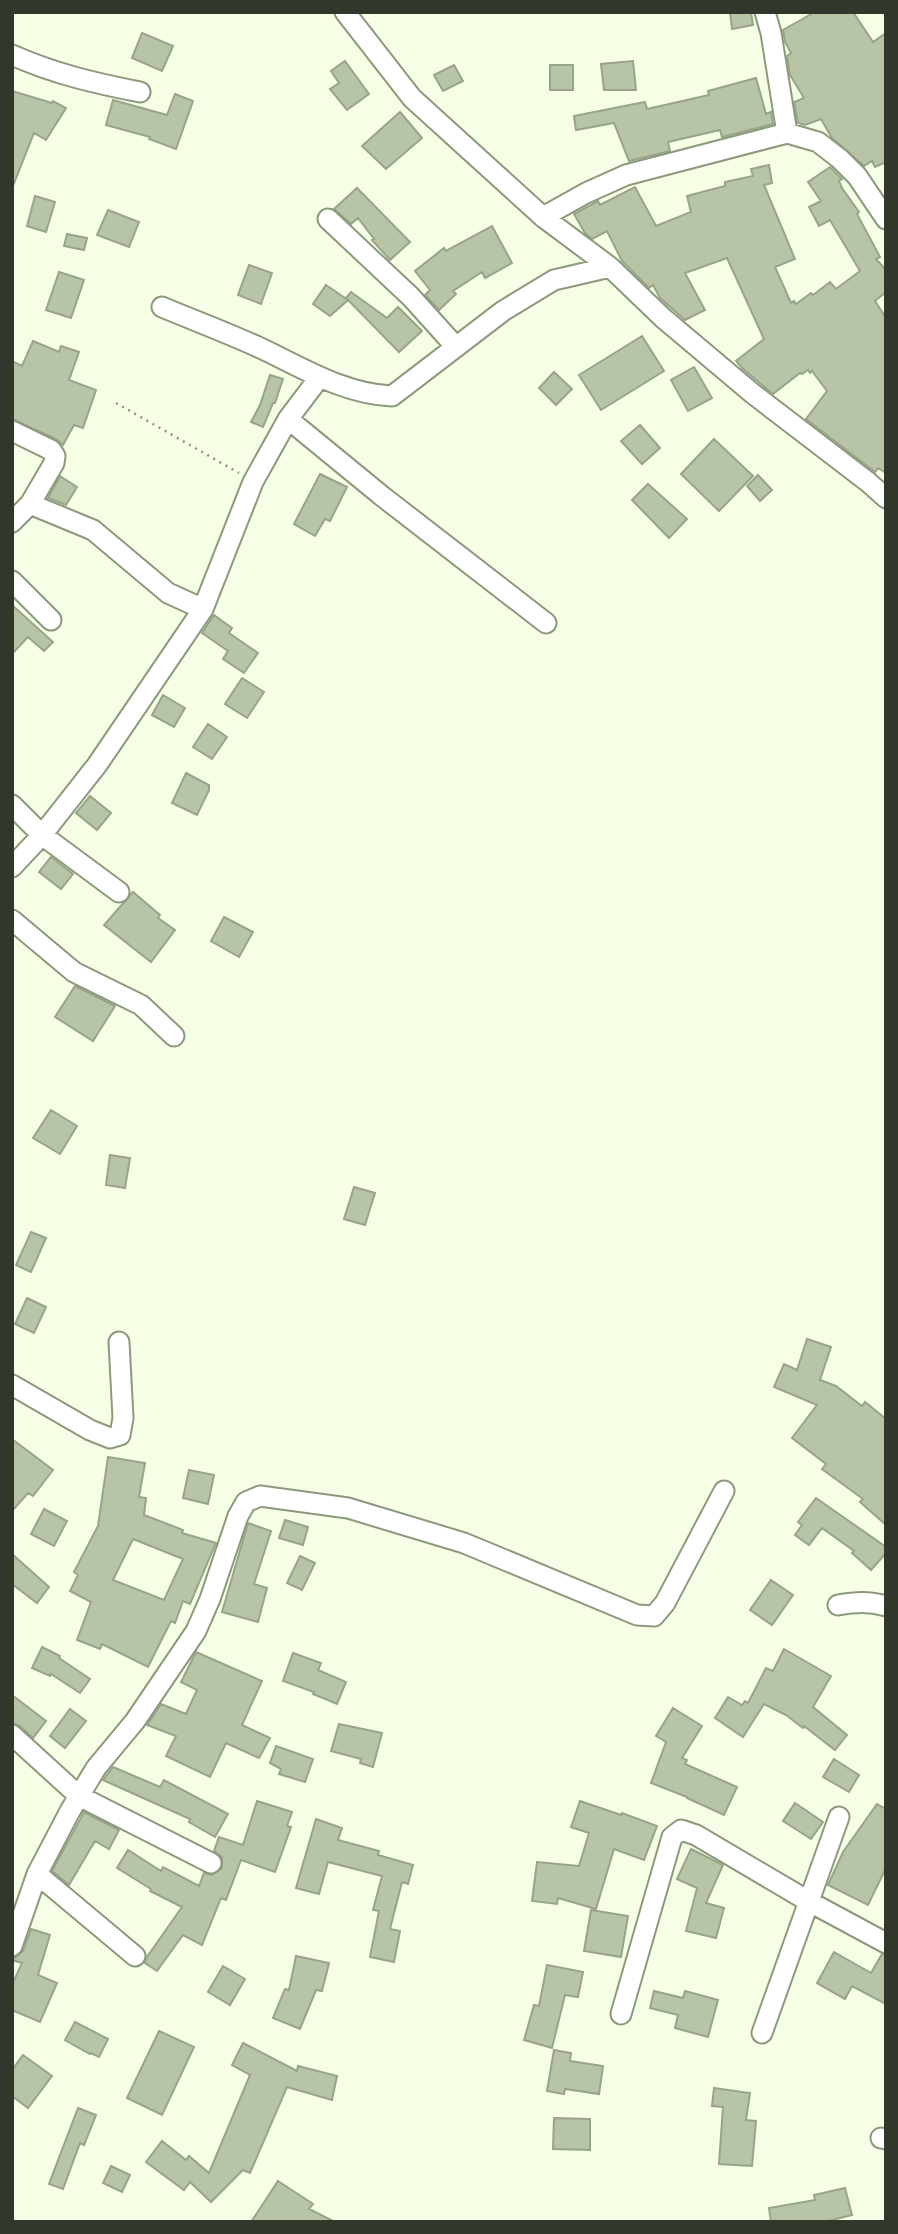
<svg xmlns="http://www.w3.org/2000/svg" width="898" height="2234" font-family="'Open Sans',sans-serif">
<rect width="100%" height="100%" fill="#f4ffe6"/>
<path fill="#b7c4a6" stroke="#98a488" stroke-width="2" fill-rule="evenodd" d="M730 12H751L753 25 732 29Z
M815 12H853L873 42 886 33V162L875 167 872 161 864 166 832 138 821 119 805 125 798 123 794 102 804 98 790 75 787 56 791 53 785 42 783 30Z
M142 33 173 46 162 71 132 58Z
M345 61 369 94 347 110 330 89 339 83 331 71Z
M633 61 636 90H604L601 64Z
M454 65 463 81 443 91 434 75Z
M550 65H573V90H550Z
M756 78 766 114 771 112 773 124 722 137 720 130 668 142 670 151 629 161 614 123 576 130 574 116 645 102 647 109 709 95 708 91Z
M12 91 52 103 53 101 66 108 46 140 34 133 13 186Z
M175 94 193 101 176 149 149 139 150 137 106 125 113 100 167 115Z
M400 112 422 138 386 169 362 146Z
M769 165 772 183 764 185 795 259 775 267 791 303 794 301 796 304 811 293 813 295 830 282 836 289 860 271 830 220 819 226 809 207 821 201 808 182 830 167 842 179 839 181 842 188 859 212 857 214 880 257 876 259 886 270V292L875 301 886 318V473L878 468 875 472 806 419 827 391 812 371 810 373 808 370 802 374 800 373 773 394 743 369 736 361 764 339 727 258 685 273 705 310 685 320 660 298 653 285 649 288 622 261 607 231 592 239 585 233 574 214 598 201 600 205 635 187 656 226 691 212 687 196 725 186V182L753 176 751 169Z
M357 188 410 242 390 260 372 240 374 239 358 218 351 224 334 209Z
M35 196 55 202 46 232 27 226Z
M108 210 139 222 129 247 97 235Z
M492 226 512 263 485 278 482 272 453 291 456 294 439 310 425 295 430 290 415 271 444 248 446 251Z
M67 234 87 238 84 250 64 246Z
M249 265 272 273 261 304 238 295Z
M59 272 84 280 71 318 46 310Z
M326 285 348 300 330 316 313 304Z
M351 292 387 318 398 307 422 331 399 352 346 298Z
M642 336 664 371 601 410 579 375Z
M33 341 59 352 61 346 79 352 69 380 96 390 83 428 74 425 63 445 56 439 12 419V361L22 366Z
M694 367 712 398 688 411 671 380Z
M554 372 572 389 556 405 539 388Z
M270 375 283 379 275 403H273L263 427 251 422 260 405Z
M640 425 660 448 642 464 621 441Z
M714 439 753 476 719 511 681 474Z
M320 474 347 487 330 521 325 519 315 536 294 524Z
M758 475 772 490 760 501 747 486Z
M60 476 77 487 66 505 48 498Z
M648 484 687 519 669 538 632 500Z
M12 605 53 642 44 651 28 637 12 654Z
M214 615 232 628 229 633 258 653 244 673 223 659 228 651 202 633Z
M242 678 264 692 247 718 225 704Z
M163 695 185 708 174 727 152 715Z
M208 724 227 737 212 759 193 747Z
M186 773 209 785V790L197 815 172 803Z
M90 796 111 813 97 830 76 813Z
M51 857 73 874 61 889 39 872Z
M133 892 160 915 158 918 175 930 151 962 104 925Z
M224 917 253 932 239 957 211 941Z
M75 986 115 1006 93 1041 55 1017Z
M51 1110 77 1126 60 1154 33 1138Z
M110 1155 130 1158 125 1188 106 1185Z
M354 1187 375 1193 365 1225 344 1219Z
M31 1232 46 1238 31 1272 16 1265Z
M27 1298 46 1307 34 1333 15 1324Z
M807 1339 831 1347 820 1380 836 1386 862 1406 865 1402 886 1419V1525L860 1502 863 1499 822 1469 826 1464 792 1438 817 1405 774 1387 784 1364 797 1370Z
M12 1439 53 1470 33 1496 28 1493 12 1511Z
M108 1457 145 1463 139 1497 146 1498 144 1515 183 1530 182 1533 216 1543 190 1604 183 1601 175 1623 171 1621 148 1667 102 1644 100 1649 77 1640 91 1602 70 1591 78 1575 74 1572 98 1526ZM133 1539 183 1559 164 1600 113 1580Z
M189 1470 214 1475 208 1504 183 1498Z
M816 1498 886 1547V1553L871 1570 852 1553 854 1551 822 1528 809 1545 795 1535 802 1525 798 1522Z
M44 1509 67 1521 54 1546 31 1534Z
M285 1520 308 1527 303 1545 279 1538Z
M248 1523 271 1531 254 1584 267 1588 258 1622 222 1612Z
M12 1554 49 1587 37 1603 12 1584Z
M300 1556 315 1563 302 1590 287 1583Z
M771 1580 793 1595 772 1625 750 1610Z
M42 1647 60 1656 59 1658 90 1679 80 1693 51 1674 50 1676 32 1668Z
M784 1649 831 1676 813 1707 847 1735 835 1750 804 1726 803 1728 786 1715 764 1704 743 1737 715 1718 728 1697 742 1705 745 1701 748 1703 766 1668 773 1671Z
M196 1652 262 1681 242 1725 270 1738 259 1758 226 1743 210 1777 166 1756 176 1736 147 1725 161 1704 186 1714 197 1690 181 1682Z
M293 1653 321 1663 318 1670 346 1682 337 1704 313 1694 314 1692 283 1681Z
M12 1695 46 1721 33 1738 20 1726 12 1723Z
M673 1708 702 1726 682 1758 687 1760 685 1764 737 1787 724 1815 687 1798V1797L651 1783 666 1742 656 1736Z
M70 1709 86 1721 65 1748 50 1736Z
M339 1724 382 1733 373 1767 360 1763 361 1759 331 1751Z
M276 1746 313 1759 305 1782 279 1774 281 1769 270 1763Z
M834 1759 859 1775 849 1792 823 1777Z
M113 1767 160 1787 164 1780 228 1814 215 1837 189 1822 190 1819 103 1780Z
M257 1801 292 1812 287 1826 291 1827 275 1872 241 1860 226 1900 221 1898 202 1945 183 1935 157 1971 145 1963 147 1957 182 1907 150 1891 151 1889 117 1868 128 1850 161 1871 163 1867 199 1886 204 1873 212 1875 222 1868V1857L214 1851 219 1837 243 1845Z
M580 1801 621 1815 622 1813 657 1826 644 1860 614 1849 596 1909 558 1898 557 1904 532 1901 537 1862 579 1866 589 1833 571 1827Z
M795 1803 823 1822 811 1839 783 1821Z
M877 1804 886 1809V1868L868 1905 828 1885 843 1852Z
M84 1812 119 1830 109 1849 95 1841 69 1885 52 1871Z
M316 1819 342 1828 338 1840 379 1851 378 1855 413 1865 408 1884 402 1882 390 1929 400 1931 394 1962 370 1957 379 1911 373 1910 382 1876 328 1862 319 1894 296 1888Z
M691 1849 723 1865 706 1903 724 1908 716 1938 686 1931 697 1888 677 1879Z
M591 1910 628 1916 621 1957 584 1951Z
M31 1929 50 1935 38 1975 57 1983 40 2022 12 2010V1985L22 1963 12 1960 23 1951Z
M834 1952 871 1973 882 1954 886 1955V2004L852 1986 845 1999 817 1983Z
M296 1956 329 1963 322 1991 316 1990 300 2029 273 2018 285 1989 289 1990Z
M547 1965 583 1972 578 1997 565 1995 552 2048 524 2040 534 2005 539 2006Z
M223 1966 245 1979 230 2005 208 1992Z
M654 1991 683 1998 685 1991 718 2000 708 2037 675 2028 678 2015 650 2008Z
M75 2022 108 2039 99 2057 91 2053 90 2054 65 2040Z
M159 2031 194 2047 162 2115 127 2098Z
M243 2043 297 2071 298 2066 337 2076 332 2100 287 2087 250 2173 243 2170 211 2202 190 2182 184 2190 146 2162 162 2141 186 2160 189 2156 209 2173 250 2075 232 2065Z
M554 2050 571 2053 570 2061 603 2066 599 2094 565 2089 564 2094 547 2091Z
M23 2055 52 2076 28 2108 12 2096V2070Z
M714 2088 750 2093 746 2120 756 2121 752 2166 719 2164 723 2107 712 2106Z
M78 2108 96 2115 84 2145 80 2143 63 2189 49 2184Z
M554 2118 590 2119V2150L553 2149Z
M111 2166 130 2175 122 2192 103 2183Z
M278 2181 313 2204 309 2209 335 2222H251Z
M845 2188 852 2215 824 2222H771L769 2208 815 2200 814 2195Z"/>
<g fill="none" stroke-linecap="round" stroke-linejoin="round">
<defs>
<path id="minor" d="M345 12 412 98 543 217 610 267 663 318 752 393 868 482 886 498
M765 12 771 33 787 133
M12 55C55 74 94 83 140 92
M543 217 586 193 626 175 787 133 818 142 840 159 857 176 886 219
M328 219 411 297 456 347
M162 307C193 320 225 332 256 346 300 366 342 394 392 396L503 311 554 280 610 267
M288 419 382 496 546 623
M12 431 51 450 55 456 54 463 30 504 12 522
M30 504 93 530 168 593 203 609
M12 581 51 620
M12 805 42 835 97 765 203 609 253 482 288 419 319 378
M12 867 42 835 119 892
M12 920 74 972 141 1005 174 1036
M12 1385 90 1430 110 1438 120 1435 123 1418 119 1342
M838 1605C855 1602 869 1601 886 1606
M12 1735 79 1796 211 1863
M37 1874 135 1956
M12 1946 37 1874 70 1811 96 1768 135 1721 196 1631 210 1599 238 1516 246 1502 260 1496 348 1508 464 1543 637 1615 654 1616 665 1603 724 1491
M621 2014 672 1837 681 1830 696 1835 808 1901 886 1943
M762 2033 839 1817
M881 2138 886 2139"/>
</defs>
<use href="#minor" stroke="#8d997d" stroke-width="23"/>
<path stroke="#8d9482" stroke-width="2.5" stroke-dasharray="2 5" stroke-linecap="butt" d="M116 403 239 473"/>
<use href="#minor" stroke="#fff" stroke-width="19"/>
</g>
<rect width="898" height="2234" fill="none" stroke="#32372b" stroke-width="28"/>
</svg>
